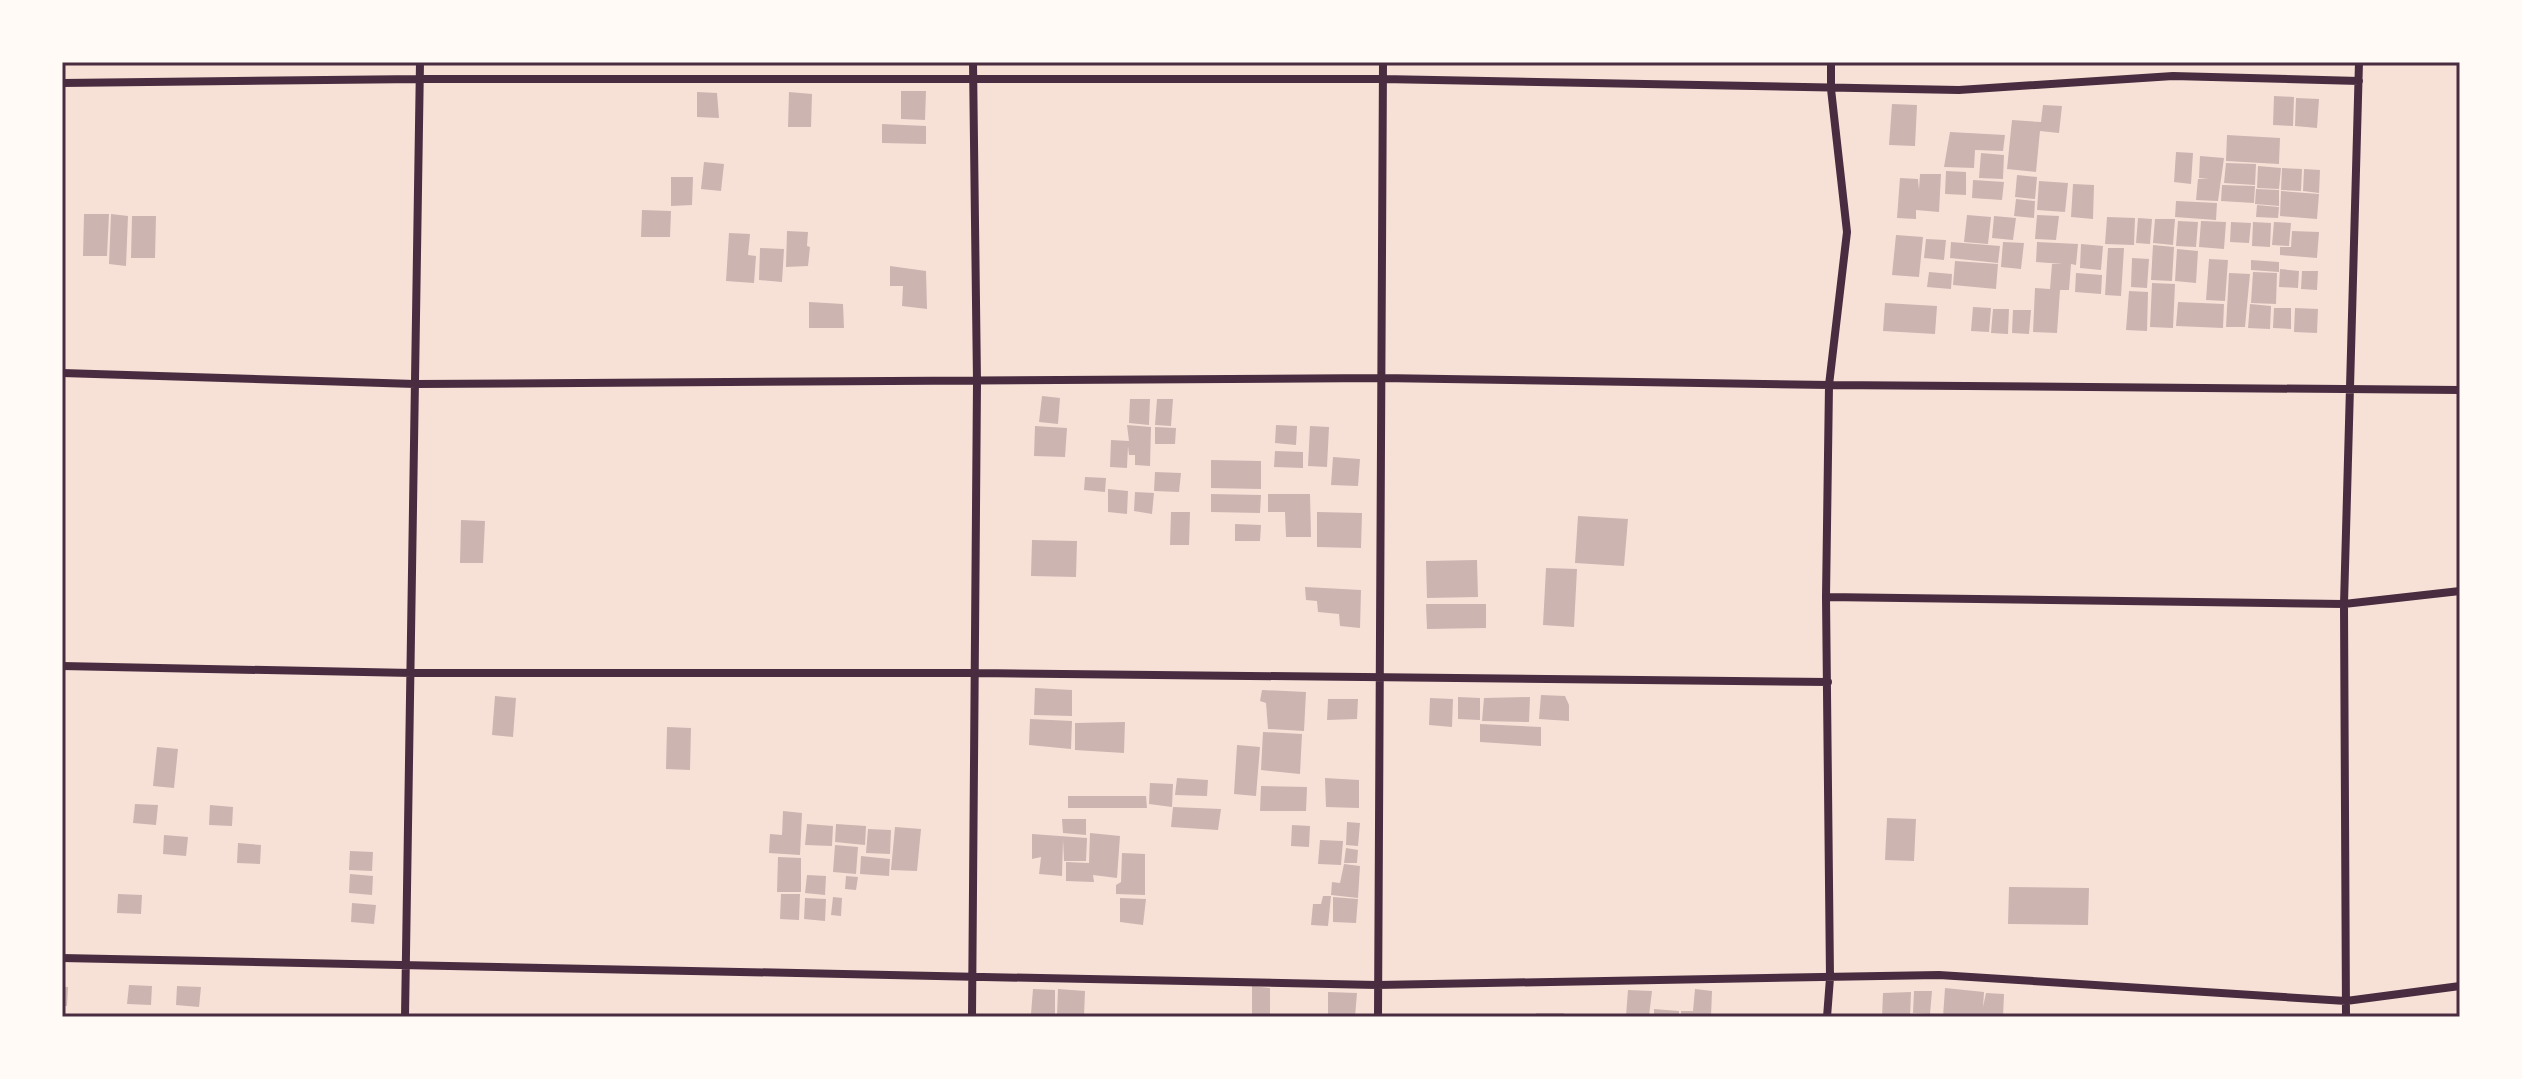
<svg xmlns="http://www.w3.org/2000/svg" width="2522" height="1079" font-family="Spectral,serif">
<rect width="100%" height="100%" fill="#f7e1d7"/>
<path fill="#ccb4b1" d="M901 91H926L925 120 901 119Z
M697 92 717 93 719 118 697 117Z
M789 92 812 94 811 127H788Z
M2274 96 2294 97 2293 126 2273 125Z
M2296 98 2319 99 2317 128 2295 126Z
M1892 104 1917 105 1915 146 1889 145Z
M2043 105 2062 106 2059 133 2040 131 2036 172 2007 169 2012 120 2041 122Z
M882 124 926 126V144L882 143Z
M1950 132 2005 135 2003 151 1975 150 1974 168 1944 167Z
M2227 135 2280 138 2279 164 2226 161Z
M2176 152 2193 153 2191 184 2174 182Z
M1981 153 2004 155 2003 179 1979 178Z
M2200 156 2224 158 2218 201 2196 200 2198 179H2209L2199 178Z
M704 162 724 164 721 191 701 189Z
M2226 163 2256 164 2255 185 2224 183Z
M2258 166 2281 168 2279 189 2257 188Z
M2282 168 2302 169 2301 191 2281 190Z
M2304 169 2320 170 2319 193 2303 191Z
M1946 171 1966 172V195L1945 194Z
M1920 174H1941L1939 212 1916 210V219L1897 218 1900 178 1918 179 1919 190Z
M2017 175 2037 177 2035 199 2015 197Z
M671 177H693L692 205 671 206Z
M1973 180 2004 182 2002 200 1972 198Z
M2039 181 2068 183 2065 212 2037 210Z
M2073 184 2094 185 2093 219 2071 217Z
M2222 185 2255 186 2254 203 2221 201Z
M2256 189 2279 190V206L2255 204Z
M2281 191 2319 194 2317 219 2280 216Z
M2016 199 2035 201 2034 218 2014 216Z
M2176 201 2217 203 2216 220 2175 217Z
M2257 205 2279 207 2278 218 2256 217Z
M642 210 671 211 670 237H641Z
M84 214H109L107 256H83Z
M111 214 128 216 126 266 109 264Z
M1967 215 1991 217 1988 244 1964 242Z
M2037 215 2059 216 2056 240 2035 239Z
M132 216H156L155 258H131Z
M1994 216 2016 218 2013 240 1992 238Z
M2107 217 2135 218 2134 245 2105 244Z
M2138 218 2152 219 2150 244 2136 243Z
M2155 219H2175L2173 245 2153 243Z
M2178 221 2198 222 2196 247 2176 246Z
M2201 221 2226 222 2224 249 2199 247Z
M2231 222 2251 223 2249 243 2230 242Z
M2253 222 2271 223 2270 247 2252 246Z
M2274 222 2291 223 2289 246 2272 245Z
M787 231 808 232 807 246 810 247 808 266 786 267Z
M2292 231 2319 232 2317 258 2280 255V247H2291Z
M729 233 750 234 748 255 756 256 754 283 726 281Z
M1896 235 1923 237 1919 277 1892 275Z
M1926 239 1946 240 1944 260 1924 258Z
M1951 242 2000 246 1998 263 1950 258Z
M2003 242 2024 243 2021 269 2001 267Z
M2037 242 2078 244 2076 265 2071 264 2069 290H2060L2057 333 2033 332 2035 288 2050 289 2052 264H2063L2036 262Z
M2081 244 2103 246 2101 270 2080 268Z
M2153 245 2174 247 2172 281 2151 280Z
M760 248 784 249 782 282 759 280Z
M2108 248H2124L2121 296 2105 295Z
M2177 249 2198 251 2196 283 2175 281Z
M2132 258 2149 259 2147 288 2131 287Z
M2209 259 2228 260 2225 301 2206 300Z
M2251 260 2279 262V272L2251 270Z
M1955 261 1998 264 1996 289 1953 285Z
M890 266 926 271 927 309 902 306 903 286H890Z
M2280 269 2299 271 2298 288 2279 287Z
M2302 271H2318L2317 290 2301 289Z
M1929 272 1952 274 1951 289 1927 287Z
M2253 272 2277 273 2276 304 2251 303Z
M2076 273 2102 275 2101 294 2075 292Z
M2229 273 2250 274 2245 327H2226Z
M2152 283 2175 284 2173 328 2150 327Z
M2129 291 2148 292 2147 331 2126 330Z
M809 302 843 304 844 328H809Z
M2178 302 2224 304 2223 328 2176 326Z
M1885 303 1937 306 1935 334 1883 331Z
M2250 304 2271 306 2270 329 2248 328Z
M1973 307 1991 308 1989 332 1971 331Z
M2274 308H2291V329L2273 328Z
M2295 308 2318 309 2317 333 2294 332Z
M1993 309H2009L2008 334 1991 333Z
M2013 310H2031L2029 334 2012 333Z
M1042 396 1060 398 1058 424 1039 422Z
M1130 399H1150L1149 425 1129 423Z
M1157 399H1173L1171 426 1155 425Z
M1127 425 1151 427 1150 466 1135 465V455H1129L1128 446 1127 468 1110 467 1111 440 1129 441Z
M1276 425 1297 426 1296 445 1275 443Z
M1035 426 1067 428 1065 457 1034 456Z
M1310 426 1329 427 1327 467 1308 466Z
M1155 427 1176 428 1175 444H1155Z
M1275 451 1303 452V468L1274 467Z
M1333 457 1360 459 1358 486 1331 485Z
M1211 460 1261 461V489L1211 488Z
M1155 472 1181 473 1179 492 1154 491Z
M1085 477 1106 478 1105 492 1084 490Z
M1108 489 1128 491 1127 514 1108 512Z
M1135 492 1154 493 1152 514 1134 511Z
M1211 494 1261 495 1260 513 1211 512Z
M1268 494H1310L1311 537H1286L1285 512H1268Z
M1171 512H1190L1189 545H1170Z
M1317 512 1362 513 1361 548 1317 547Z
M1578 516 1628 519 1624 566 1575 563Z
M461 520 485 521 483 563H460Z
M1235 524 1261 525 1260 541H1235Z
M1032 540 1077 541 1076 577 1031 576Z
M1477 560 1478 597 1427 598 1426 561Z
M1546 568 1577 569 1574 627 1543 625Z
M1305 587 1361 590 1360 628 1340 626 1339 614 1318 612 1317 601 1306 600Z
M1426 604H1486V628L1427 629Z
M1035 688 1072 690V716L1034 715Z
M1262 690 1306 692 1304 731 1268 729 1266 703 1260 701Z
M1541 695 1565 696 1569 705V721L1539 719Z
M495 696 516 698 513 737 492 735Z
M1458 697 1480 698V720L1458 719Z
M1530 697 1529 722 1482 721 1484 698Z
M1430 698 1453 699 1452 727 1429 725Z
M1328 699H1358L1357 719 1327 720Z
M1030 719 1072 721 1071 749 1029 745Z
M1125 722 1124 753 1075 750V723Z
M1480 724 1541 727V746L1480 742Z
M667 727 691 728 690 770 666 769Z
M1263 732 1302 734 1300 774 1261 770Z
M1237 745 1260 747 1256 796 1234 794Z
M157 747 178 749 174 788 153 786Z
M1177 778 1208 780 1207 796 1175 795Z
M1325 778 1359 780V808L1326 807Z
M1150 783 1173 784 1172 807 1149 804Z
M1261 786 1307 787 1306 811H1260Z
M1068 796H1146L1147 808H1068Z
M135 804 158 805 156 825 133 823Z
M210 805 233 807 232 826 209 825Z
M1173 807 1221 809 1218 830 1171 827Z
M783 811 802 813 800 855 769 853 770 834 782 835Z
M1887 818 1916 819 1914 861 1885 860Z
M1062 819H1086V835L1063 833Z
M1347 822 1360 823 1358 846 1346 845Z
M807 824 833 826 832 846 805 845Z
M836 824 866 826 865 845 835 842Z
M1292 825 1310 826 1309 847 1291 846Z
M895 827 921 829 917 871 891 870Z
M868 829 891 830 890 854 866 853Z
M1090 833 1120 836 1117 878 1093 875 1094 882 1066 881V862L1089 863Z
M1032 834 1087 838 1086 861H1064L1063 839 1062 876 1039 874 1041 857 1032 859Z
M164 835 188 837 186 856 163 854Z
M1320 840 1343 841 1341 865 1318 864Z
M238 843 261 845 260 864 237 863Z
M835 845 858 847 856 874 833 872Z
M1346 848 1358 850 1357 863H1344Z
M350 851 373 852 372 871 349 870Z
M1122 853 1145 854V895L1116 894V885L1121 882Z
M861 856 890 859 889 876 860 874Z
M778 857 801 858V892H777Z
M1344 864 1360 866 1358 898 1331 895 1332 882 1340 883Z
M350 874 373 876 372 895 349 893Z
M807 875 826 876 825 895 805 893Z
M846 876 858 877 856 890 845 889Z
M2009 887 2089 888 2088 925 2008 924Z
M118 894 142 895 141 914 117 913Z
M781 894H800L799 920 780 919Z
M1323 896H1331L1328 926 1311 925 1313 904H1321Z
M833 897 842 898 841 916 831 915Z
M1333 897 1358 899 1356 923 1333 922Z
M805 898 826 899 825 921 804 919Z
M1120 898 1146 899 1143 925 1120 922Z
M352 903 376 905 374 924 351 922Z
M129 985 152 986 151 1005 127 1004Z
M177 986 201 987 199 1007 176 1005Z
M1252 986 1270 988V1017H1252Z
M62 987H68L67 1006H62Z
M1945 988 1984 992 1983 1007 1986 993 2004 994 2003 1017H1943Z
M1033 989 1055 990V1015L1031 1014Z
M1058 989 1085 991 1084 1017 1057 1016Z
M1695 989 1712 991 1711 1017H1681V1011H1693Z
M1628 990 1652 991 1649 1016H1626Z
M1914 991H1932L1930 1014 1913 1013Z
M1328 992 1357 993 1355 1017 1328 1016Z
M1911 992 1910 1017H1882L1883 993Z
M1654 1009 1679 1011V1017H1654Z
M1536 1013H1564V1017H1536Z"/>
<g fill="none" stroke-linecap="round" stroke-linejoin="round">
<path stroke="#4a2c40" stroke-width="8" d="M62 83 420 79H1382L1959 90 2173 76 2359 81
M62 373 415 384 1381 378 1829 385 2460 390
M1826 597 2344 604 2460 591
M62 666 412 673H976L1828 682
M62 958 1377 985 1939 975 2346 1001 2460 986
M405 1017 420 62
M972 1017 977 382 973 62
M1378 1017 1383 62
M1827 1017 1830 978 1826 597 1829 385 1847 232 1831 89V62
M2346 1017 2344 604 2359 62"/>
</g>
<rect width="2522" height="1079" fill="none" stroke="#fffaf5" stroke-width="128"/>
<rect x="64" y="64" width="2394" height="951" fill="none" stroke="#4a2c40" stroke-width="3"/>
</svg>
